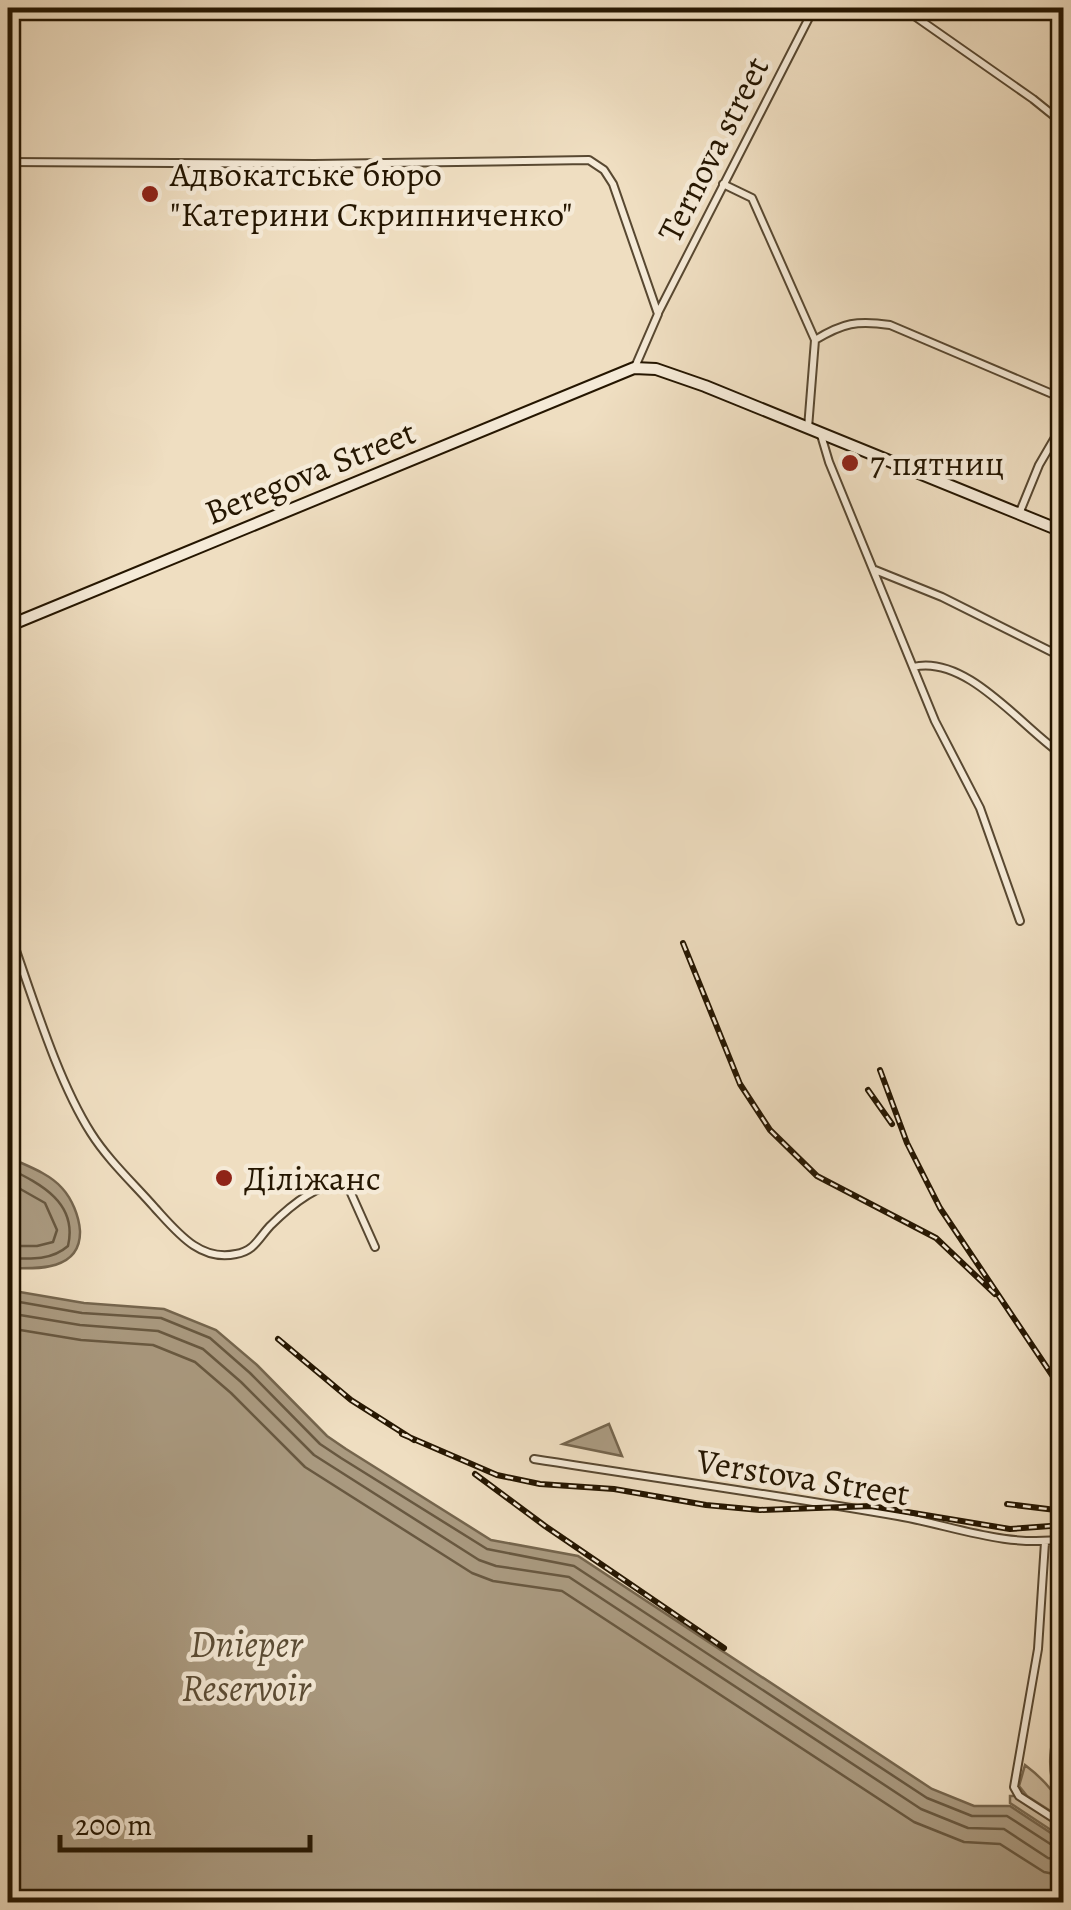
<svg xmlns="http://www.w3.org/2000/svg" width="1071" height="1910" font-family="Alegreya,serif">
<rect width="100%" height="100%" fill="#efdec1"/>
<filter id="stains"><feTurbulence type="fractalNoise" baseFrequency=".002" numOctaves="4"/><feColorMatrix values="0 0 0 0 .2 0 0 0 0 .09 0 0 0 0 .02 0 0 0 .5 -.17"/></filter>
<radialGradient id="worn" r=".72"><stop offset=".6" stop-color="#630" stop-opacity="0"/><stop offset="1" stop-color="#630" stop-opacity=".3"/></radialGradient>
<path fill="#cdbca0" stroke="#796950" stroke-width="2.5" d="M1025 1765C1041 1777 1064 1799 1063 1819L1027 1796 1019 1786Z
M1010 1796H1015L1063 1827V1838L1010 1803Z"/>
<path fill="#aa9a80" stroke="#75654d" stroke-width="2.5" d="M8 1157C25 1165 49 1173 62 1188 72 1199 79 1216 80 1231 81 1271 37 1269 8 1268Z
M8 1290 84 1303 164 1309 216 1330 257 1365 327 1436 346 1449 491 1540 578 1556 932 1789 974 1806H1010L1063 1841V1902H8Z
M609 1424 622 1456 563 1444Z
M1063 1698V1805C1040 1773 1053 1733 1063 1698Z"/>
<g fill="none" stroke-linecap="round" stroke-linejoin="round">
<path stroke="#685840" stroke-width="2.5" d="M8 1168C41 1184 78 1203 68 1246 51 1261 29 1259 8 1258
M8 1182 45 1203 57 1230 53 1242 37 1246H8
M8 1300 82 1313 161 1318 210 1338 250 1373 320 1444 341 1458 487 1549 574 1566 927 1798 972 1816H1007L1055 1847 1064 1848
M8 1313 80 1325 158 1331 203 1349 241 1382 314 1455 479 1560 496 1566 569 1577 921 1809 968 1828 1004 1829 1048 1858 1064 1861
M8 1328 81 1340 153 1345 195 1362 231 1393 305 1467 472 1573 493 1581 562 1591 914 1822 964 1842 1000 1844 1044 1872 1064 1876"/>
<defs>
<path id="street" d="M903 8 1033 99 1064 124
M1038 8 1064 22
M8 162 314 164 589 160 604 170 613 184 658 314 635 367
M723 184 752 198 815 340 808 428
M658 313 814 8
M815 340C843 323 857 320 890 325L1064 399
M821 435 829 462 935 721 980 808 1020 921
M1019 514 1039 465 1064 422
M875 570 942 597 1064 658
M913 667C967 654 1022 728 1064 756
M8 928C31 991 56 1078 91 1133 108 1160 134 1184 155 1208 177 1232 200 1262 236 1254 254 1251 258 1239 270 1226 287 1209 315 1185 340 1183L350 1191 375 1247
M534 1459C655 1478 777 1495 898 1516 954 1526 1006 1548 1064 1539
M1045 1542 1038 1649 1014 1787 1019 1796 1064 1825"/>
<path id="secondary" d="M8 626 634 368 656 369 705 386 1064 532"/>
</defs>
<use href="#street" stroke="#584831" stroke-width="10"/>
<use href="#secondary" stroke="#251601" stroke-width="14"/>
<use href="#street" stroke="#f5ead7" stroke-width="6"/>
<use href="#secondary" stroke="#f5ead7" stroke-width="10"/>
<defs>
<path id="rail" d="M683 943 740 1084 770 1130 817 1176 936 1238 995 1294
M880 1070 907 1143 940 1208 1064 1393
M868 1090 892 1124
M278 1339 351 1400 414 1440
M402 1434 497 1475 540 1484 614 1489 706 1505 760 1510 871 1506 1010 1529 1064 1525
M475 1474 545 1526 724 1648
M1007 1504 1064 1511"/>
</defs>
<use href="#rail" stroke="#251601" stroke-width="6"/>
<use href="#rail" stroke="#f5ead7" stroke-width="2.5" stroke-dasharray="8" stroke-linecap="butt"/>
</g>
<g fill="#8f2418" stroke="#f5ead7" stroke-width="4">
<circle cx="150" cy="194" r="10"/>
<circle cx="850" cy="463" r="10"/>
<circle cx="224" cy="1178" r="10"/>
</g>
<g text-anchor="middle" dominant-baseline="central" stroke-width="9" stroke-linejoin="round" paint-order="stroke">
<g font-size="35" fill="#251601" stroke="#f5ead7">
<text transform="translate(713 149) rotate(-63)">Ternova street</text>
<text transform="translate(310 472) rotate(-22)">Beregova Street</text>
<text transform="translate(803 1477) rotate(9)">Verstova Street</text>
</g>
<g font-size="35" fill="#251601" stroke="#f5ead7" text-anchor="start">
<text x="170" y="174">Адвокатське бюро<tspan x="170" dy="40">"Катерини Скрипниченко"</tspan></text>
<text x="870" y="463">7 пятниц</text>
<text x="244" y="1178">Діліжанс</text>
</g>
<g font-size="38" font-style="italic" fill="#5a4b34" stroke="#f5ead7">
<text x="246" y="1644">Dnieper<tspan x="246" dy="44">Reservoir</tspan></text>
</g>
</g>
<rect width="1071" height="1910" fill="none" stroke="#efdec1" stroke-width="40"/>
<rect x="10" y="10" width="1051" height="1890" fill="none" stroke="#251601" stroke-width="5"/>
<rect x="20" y="20" width="1031" height="1870" fill="none" stroke="#251601" stroke-width="2.5"/>
<path d="M60 1835v15h250v-15" fill="none" stroke="#251601" stroke-width="5"/>
<text x="75" y="1835" font-size="30" fill="#251601" stroke="#f5ead7" stroke-width="8" paint-order="stroke">200 m</text>
<rect width="100%" height="100%" filter="url(#stains)"/>
<rect width="100%" height="100%" fill="url(#worn)"/>
</svg>
